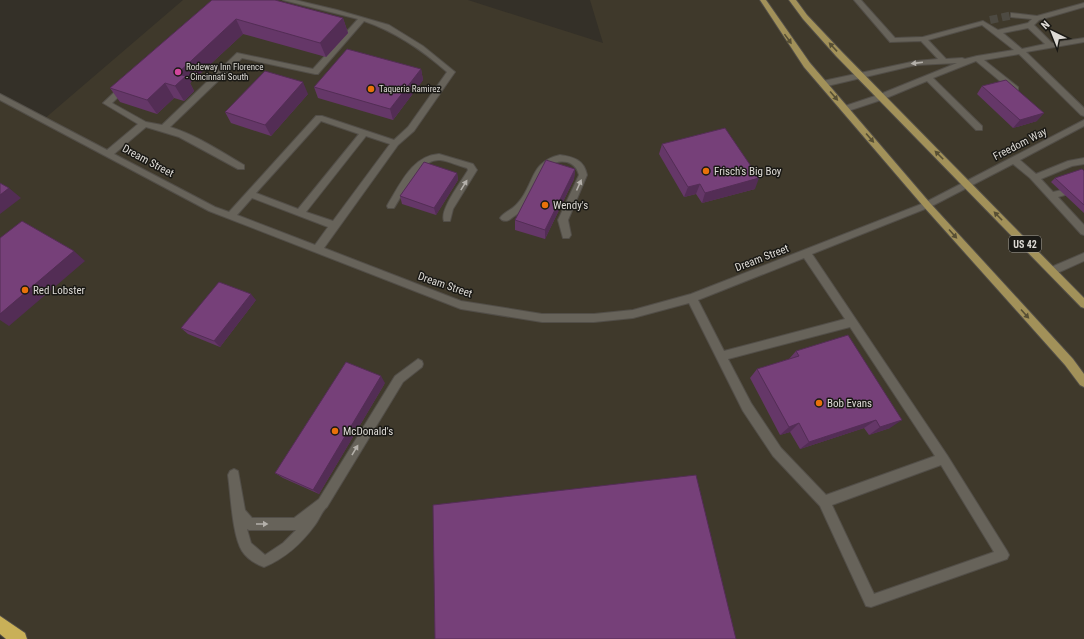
<svg xmlns="http://www.w3.org/2000/svg" width="1084" height="639" font-family="'Roboto Condensed',sans-serif">
<rect width="100%" height="100%" fill="#343028"/>
<path fill="#3f392b" d="M183 0H468L603 43 590 0H1084V639H19L0 624V97L43 120Z"/>
<g fill="none" stroke-linecap="round" stroke-linejoin="round">
<path stroke="#4d4a42" stroke-width="8" stroke-dasharray="8 4" stroke-linecap="butt" d="M990 20 1013 15"/>
<defs>
<path id="minor" d="M283 0H295L337 10 389 25 423 46 455 72 414 131 398 145 324 248 461 301 542 314H594L633 310 691 294 924 203 1084 120V126L1020 160 1036 174 1068 161 1084 158V164L1072 166 1041 179 1053 192 1062 190 1065 191 1066 193 1065 195 1058 197 1084 225V235L1081 234 1030 178 1013 164 930 207 812 254 947 455 1007 551 1009 555 1007 559 871 607 866 606 820 506 773 456 743 411 689 303 633 318 594 322H542L461 309 209 211 0 100V94L107 150 138 124 103 103 122 85 125 84 129 87 112 103 146 122 162 125 237 53 313 69 358 19ZM364 21C396 32 422 50 447 72L408 127 394 140 322 116H316L229 212 215 207 114 154 146 127 179 137 238 169H244V165C220 151 196 135 170 127L242 58 315 74H318ZM321 121 359 134 298 209 256 193ZM366 136 390 144 333 221 306 212ZM252 198 328 227 315 245 237 215ZM804 258 845 319 724 351 698 300ZM850 327 935 456 826 495 781 448 751 403 728 359ZM941 465 994 552 874 594 832 505Z
M854 0H861L895 38 923 37 983 21 998 30 1028 23 1032 19 1011 17V13L1037 16 1084 3V7L1039 20 1034 25 1052 43 1084 38V42L1026 52 1084 108V116L1081 115 1019 54 984 60 1018 87V91H1012L976 61 933 78 982 126V130H976L927 81 884 99 848 111H842V107L878 95 957 63 916 65 823 87 820 86V82L823 81 916 61 938 59 921 41 890 42ZM982 25 1014 50 977 56 965 59 962 58 946 59 928 40ZM1028 28 1045 44 1022 49 1003 33Z
M439 154 473 164 477 170 453 209 450 221H444C439 210 462 181 468 170L467 168C458 166 449 161 440 160 420 158 403 194 394 208H388L387 206 388 204C401 183 412 156 439 154Z
M560 155C574 157 584 160 587 175L568 220 571 235 569 238H563L558 220 579 175C577 168 574 164 567 162 543 157 539 187 529 203 524 209 519 213 513 217 509 220 507 222 502 220L500 218C504 212 512 210 517 204 535 185 529 162 560 155Z
M1084 253V261L1055 274H1049L1047 271 1049 268Z
M418 359 422 361 423 364 422 367 403 382 327 507C322 511 319 520 315 525 301 544 286 558 264 567 256 564 247 559 242 551 232 534 231 496 228 475L230 471 234 469 238 471 245 510 252 518H294L319 499 395 376ZM247 529 249 530H296L283 543 265 555 251 543Z"/>
<path id="major" d="M760 0H766L810 63 930 203 1073 359 1084 374V387L1080 385 1065 365 924 207 804 67Z
M789 0H796L807 15 842 52 1084 298V308L1081 307 836 56 803 19Z"/>
<path id="highway" d="M0 616 25 633 27 639H6L0 634Z"/>
</defs>
<use href="#minor" stroke="#524e48" stroke-width="2"/>
<use href="#major" stroke="#524e48" stroke-width="2"/>
<use href="#highway" stroke="#524e48" stroke-width="2"/>
<use href="#minor" fill="#67635a" fill-rule="evenodd"/>
<use href="#major" fill="#a29159" fill-rule="evenodd"/>
<use href="#highway" fill="#c9b058" fill-rule="evenodd"/>
</g>
<path fill="#653768" d="M212 0 343 18 348 33 326 57 243 34 190 83 194 91 184 101 174 98 157 114 120 102 110 88Z
M421 69 423 80 393 120 318 98 314 87Z
M982 86 1037 121 1013 128 977 94Z
M308 94 271 136 231 123 225 112Z
M662 144 755 189 702 203 696 194 684 197 659 154Z
M575 169 574 179 545 239 515 230V220Z
M1084 171V213L1051 182 1055 178Z
M457 173 458 180 436 215 402 204 400 196Z
M256 300 220 347 188 334 181 328Z
M796 351 890 428 869 435 864 428 800 449 790 432 780 435 750 378 757 369 789 359Z
M385 383 319 494 283 478 275 473Z"/>
<path fill="#532d55" d="M343 18 348 33 326 57 320 43Z
M236 19 243 34 190 83 194 91 184 101 175 86 177 74Z
M421 69 423 80 393 120 390 109Z
M303 82 308 94 271 136 265 125Z
M165 83 174 98 157 114 147 100Z
M1044 113 1037 121 1013 128 1020 120Z
M575 169 574 179 545 239V230Z
M457 173 458 180 436 215 434 208Z
M759 178 755 189 702 203 705 193Z
M700 184 696 194 684 197 688 187Z
M9 188 21 198 0 214V195Z
M74 251 85 261 9 326 0 320V314Z
M251 294 256 300 220 347 214 341Z
M381 376 385 383 319 494 313 490Z
M876 420 864 428 800 449 809 442Z
M902 420 890 428 869 435 880 427Z
M799 423 790 432 780 435 789 427Z"/>
<path fill="#764079" stroke="#532d55" d="M212 0H275L343 18 320 43 236 19 177 74 186 76 175 86 165 83 147 100 110 88Z
M347 49 421 69 390 109 314 87Z
M265 71 303 82 265 125 225 112Z
M1006 80 1044 113 1020 120 982 86Z
M725 128 759 178 705 193 700 184 688 187 662 144Z
M546 160 575 169 545 230 515 220Z
M424 162 457 173 434 208 400 196Z
M1082 169 1084 171V205L1055 178Z
M0 183 9 188 0 195Z
M22 221 74 251 0 314V238Z
M219 282 251 294 214 341 181 328Z
M848 335 902 420 880 427 876 420 809 442 799 423 789 427 757 369 799 356 796 351Z
M346 362 381 376 313 490 275 473Z
M696 475 736 639H435L433 505Z"/>
<defs><path id="oneway-solid" d="M-6-.8H1V-3.2L6.5 0L1 3.2V.8H-6Z"/></defs>
<g fill="#574f34">
<use href="#oneway-solid" transform="translate(788 39) rotate(54)"/>
<use href="#oneway-solid" transform="translate(833 47) rotate(-133)"/>
<use href="#oneway-solid" transform="translate(834 96) rotate(49)"/>
<use href="#oneway-solid" transform="translate(870 138) rotate(49)"/>
<use href="#oneway-solid" transform="translate(939 155) rotate(-135)"/>
<use href="#oneway-solid" transform="translate(998 216) rotate(-134)"/>
<use href="#oneway-solid" transform="translate(953 234) rotate(48)"/>
<use href="#oneway-solid" transform="translate(1025 314) rotate(48)"/>
</g>
<g fill="#b4b0aa">
<use href="#oneway-solid" transform="translate(917 63) rotate(173)"/>
<use href="#oneway-solid" transform="translate(464 185) rotate(-58)"/>
<use href="#oneway-solid" transform="translate(579 185) rotate(-66)"/>
<use href="#oneway-solid" transform="translate(355 450) rotate(-59)"/>
<use href="#oneway-solid" transform="translate(262 524)"/>
</g>
<circle fill="#d1479c" stroke="#1a1915" stroke-width="1.5" cx="178" cy="72" r="4"/>
<g fill="#e8710a" stroke="#1a1915" stroke-width="1.5">
<circle cx="371" cy="89" r="4"/>
<circle cx="706" cy="171" r="4"/>
<circle cx="545" cy="205" r="4"/>
<circle cx="25" cy="290" r="4"/>
<circle cx="819" cy="403" r="4"/>
<circle cx="335" cy="431" r="4"/>
</g>
<g text-anchor="middle" dominant-baseline="central" stroke-width="3" stroke-linejoin="round" paint-order="stroke">
<g font-size="9" fill="#dddad5" stroke="#1a1915" text-anchor="start">
<text x="186" y="67">Rodeway Inn Florence<tspan x="186" dy="10">- Cincinnati South</tspan></text>
<text x="379" y="89">Taqueria Ramirez</text>
</g>
<rect fill="#1a1915" stroke="#a2a09b" stroke-width="1" x="1009" y="236" width="32" height="16" rx="3"/>
<g font-size="10" font-weight="bold" fill="#dddad5">
<text x="1025" y="244">US 42</text>
</g>
<g font-size="11" fill="#dddad5" stroke="#1a1915">
<text transform="translate(1020 144) rotate(-27)">Freedom Way</text>
<text transform="translate(148 161) rotate(28)">Dream Street</text>
<text transform="translate(762 258) rotate(-21)">Dream Street</text>
<text transform="translate(445 285) rotate(19)">Dream Street</text>
</g>
<g font-size="11" fill="#dddad5" stroke="#1a1915" text-anchor="start">
<text x="714" y="171">Frisch's Big Boy</text>
<text x="553" y="205">Wendy's</text>
<text x="33" y="290">Red Lobster</text>
<text x="827" y="403">Bob Evans</text>
<text x="343" y="431">McDonald's</text>
</g>
</g>
<g transform="translate(1052 32) rotate(317)" stroke="#1a1915" stroke-width="3" paint-order="stroke">
<path d="M0-3L7 15L0 10L-7 15Z" fill="#dddad5"/>
<text y="-6" font-size="11" font-weight="bold" text-anchor="middle" fill="#dddad5">N</text>
</g>
</svg>
